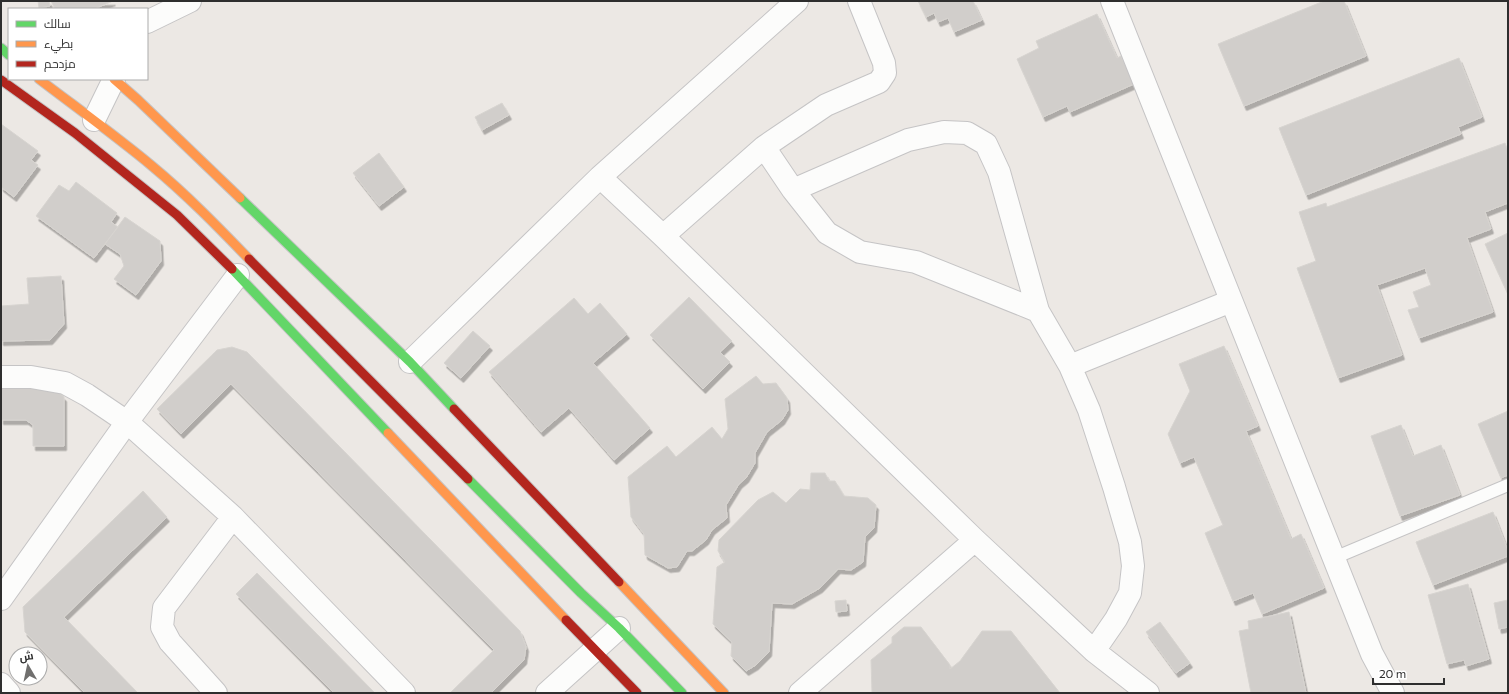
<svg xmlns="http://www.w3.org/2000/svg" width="1509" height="694" font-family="Commissioner,Cairo,sans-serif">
<defs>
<filter id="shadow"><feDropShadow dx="2.5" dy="4.5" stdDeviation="0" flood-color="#0004"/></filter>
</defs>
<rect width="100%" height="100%" fill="#ece8e4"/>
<path fill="#d1cecb" stroke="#d7d4d0" filter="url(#shadow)" d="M38 1H49L50 6 39 8Z
M51 1H113L94 9H55Z
M918 1H973L982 20 954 32 948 18 938 22 934 13 926 17Z
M1324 1H1344L1366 56 1244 106 1218 44Z
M1097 14 1117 58 1121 56 1134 84 1070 112 1067 106 1043 117 1017 59 1039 48 1036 41Z
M1459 58 1482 117 1458 127 1461 134 1306 195 1279 128Z
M502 103 509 115 482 130 475 117Z
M1 124 38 151 31 160 38 165 14 197 1 187Z
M1505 143 1508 151V203L1485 212 1491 229 1467 238 1493 312 1419 338 1408 310 1419 307 1413 292 1431 285 1425 268 1377 285 1402 355 1338 378 1297 268 1316 261 1299 212 1326 203 1327 207Z
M379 153 404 187 379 206 353 173Z
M76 182 117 213 111 222 118 227 94 258 36 216 59 185 69 191Z
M125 217 160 241 161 261 136 295 114 279 124 266 120 254 105 244Z
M1508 233V292H1507L1485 244Z
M61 276 64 324 50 340 1 341V306L29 304 27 278Z
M689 297 732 341 720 352 730 362 703 389 650 335Z
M574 298 588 314 600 303 627 334 593 363 650 428 614 460 569 408 541 432 489 372Z
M473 331 490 346 461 378 444 363Z
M1224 346 1258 426 1246 431 1291 539 1301 534 1324 588 1262 614 1253 593 1233 601 1205 533 1223 525 1194 457 1180 463 1168 434 1190 391 1179 364Z
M232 347 247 352 520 631 526 647 524 660 491 693H450L494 650 231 384 181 434 157 409 217 350Z
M756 376 763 384 776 383 787 398 788 410 782 420 767 432 755 453V463L746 478 739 484 726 505 727 518 712 530 706 540 692 551H687L677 567 668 568 645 555 644 534 631 517 628 477 667 446 676 457 712 427 722 439 728 429 725 399Z
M49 386 56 390 64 397V446H33V425L26 420H1V387Z
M1508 411V475L1501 478 1478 424Z
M1401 425 1413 456 1441 445 1460 495 1400 516 1371 436Z
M811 473H825L829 481H835L844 496 868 498 876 505 874 528 865 537 863 562 851 570 838 569 820 588 792 604 772 603 769 652 756 665 746 671 731 656 732 642 713 624 717 567 725 562 718 551 719 540 758 500 773 492 786 503 800 489 810 490Z
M143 491 167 517 64 617 138 693H85L25 632 23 607Z
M1493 512 1508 551V556L1433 585 1416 542Z
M257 573 375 693H334L236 594Z
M1468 584 1489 659 1466 666 1464 660 1447 664 1428 595Z
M846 600 847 611 836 612 835 601Z
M1508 600V627L1499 629 1494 603Z
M1289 612 1306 693H1269L1268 692 1251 693 1239 631 1249 629 1248 621Z
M1160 622 1190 663 1176 673 1146 632Z
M904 627H921L950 665V669L960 661 982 631H1011L1060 693H872L871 660 892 643V637Z"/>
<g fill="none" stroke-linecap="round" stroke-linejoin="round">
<defs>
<path id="lane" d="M1334 558 1508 485"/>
<path id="street" d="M1112 1 1372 654 1393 693
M147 22 190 1
M94 120 114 79
M764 147 793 190 827 233 860 252 916 262 1038 311 1070 366 1089 410 1114 487 1130 542 1133 566 1130 593 1116 619 1094 651
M600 177 663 236 975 540 1094 651 1148 693
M793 190 908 140 944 132 967 133 986 144 999 172 1038 311
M663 236 764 147 826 105 879 82 885 73 884 63 859 1
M410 362 600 177 797 1
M1070 366 1231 301
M1 377H31L65 383 87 395 127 422 233 517 404 693
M1 599 127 422 238 275
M1 684 9 693
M216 693 170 642 162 627 164 608 233 517
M547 693 619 628
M800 693 975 540"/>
<path id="fast" d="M1 48 9 55
M240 198 410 362 454 409
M232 269 388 433
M468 479 581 593 619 628 682 693"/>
<path id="slow" d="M39 79C77 108 116 136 152 166 187 195 218 227 249 259
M114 79 138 100 240 198
M388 433 566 620
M619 582 724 693"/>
<path id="jam" d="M1 80 75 133 177 215 232 269
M249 259 468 479
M454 409 619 582
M566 620 637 693"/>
</defs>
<use href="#lane" stroke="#c5c4c5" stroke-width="14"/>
<use href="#street" stroke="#c5c4c5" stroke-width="24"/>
<use href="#fast" stroke="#c5c4c5" stroke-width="11"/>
<use href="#slow" stroke="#c5c4c5" stroke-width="11"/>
<use href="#jam" stroke="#c5c4c5" stroke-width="11"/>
<use href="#lane" stroke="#fcfcfb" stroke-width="12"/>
<use href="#street" stroke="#fcfcfb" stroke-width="22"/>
<use href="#fast" stroke="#63d668" stroke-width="9"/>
<use href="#slow" stroke="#ff974d" stroke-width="9"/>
<use href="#jam" stroke="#b3261e" stroke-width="9"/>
</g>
<rect width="1509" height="694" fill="none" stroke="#2e2e2e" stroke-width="4"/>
<rect x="8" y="8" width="140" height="72" fill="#ffffff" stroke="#ababab"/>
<rect x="16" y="21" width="20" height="6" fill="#63d668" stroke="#ababab"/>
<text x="44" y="28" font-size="12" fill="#2e2e2e">سالك</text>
<rect x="16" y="41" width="20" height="6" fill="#ff974d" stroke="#ababab"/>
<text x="44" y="48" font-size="12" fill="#2e2e2e">بطيء</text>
<rect x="16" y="61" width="20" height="6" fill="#b3261e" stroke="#ababab"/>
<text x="44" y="68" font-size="12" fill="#2e2e2e">مزدحم</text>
<g transform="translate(28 666) rotate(351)"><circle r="19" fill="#ffffff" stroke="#ababab"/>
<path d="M0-3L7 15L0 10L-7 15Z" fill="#706f6e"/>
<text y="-6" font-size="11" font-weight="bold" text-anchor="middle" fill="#2e2e2e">ش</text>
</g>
<path d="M1373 678v6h71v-6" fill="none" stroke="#2e2e2e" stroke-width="2"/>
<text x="1379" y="678" font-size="12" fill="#2e2e2e" stroke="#ffffff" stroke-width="3" paint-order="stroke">20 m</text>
</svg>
